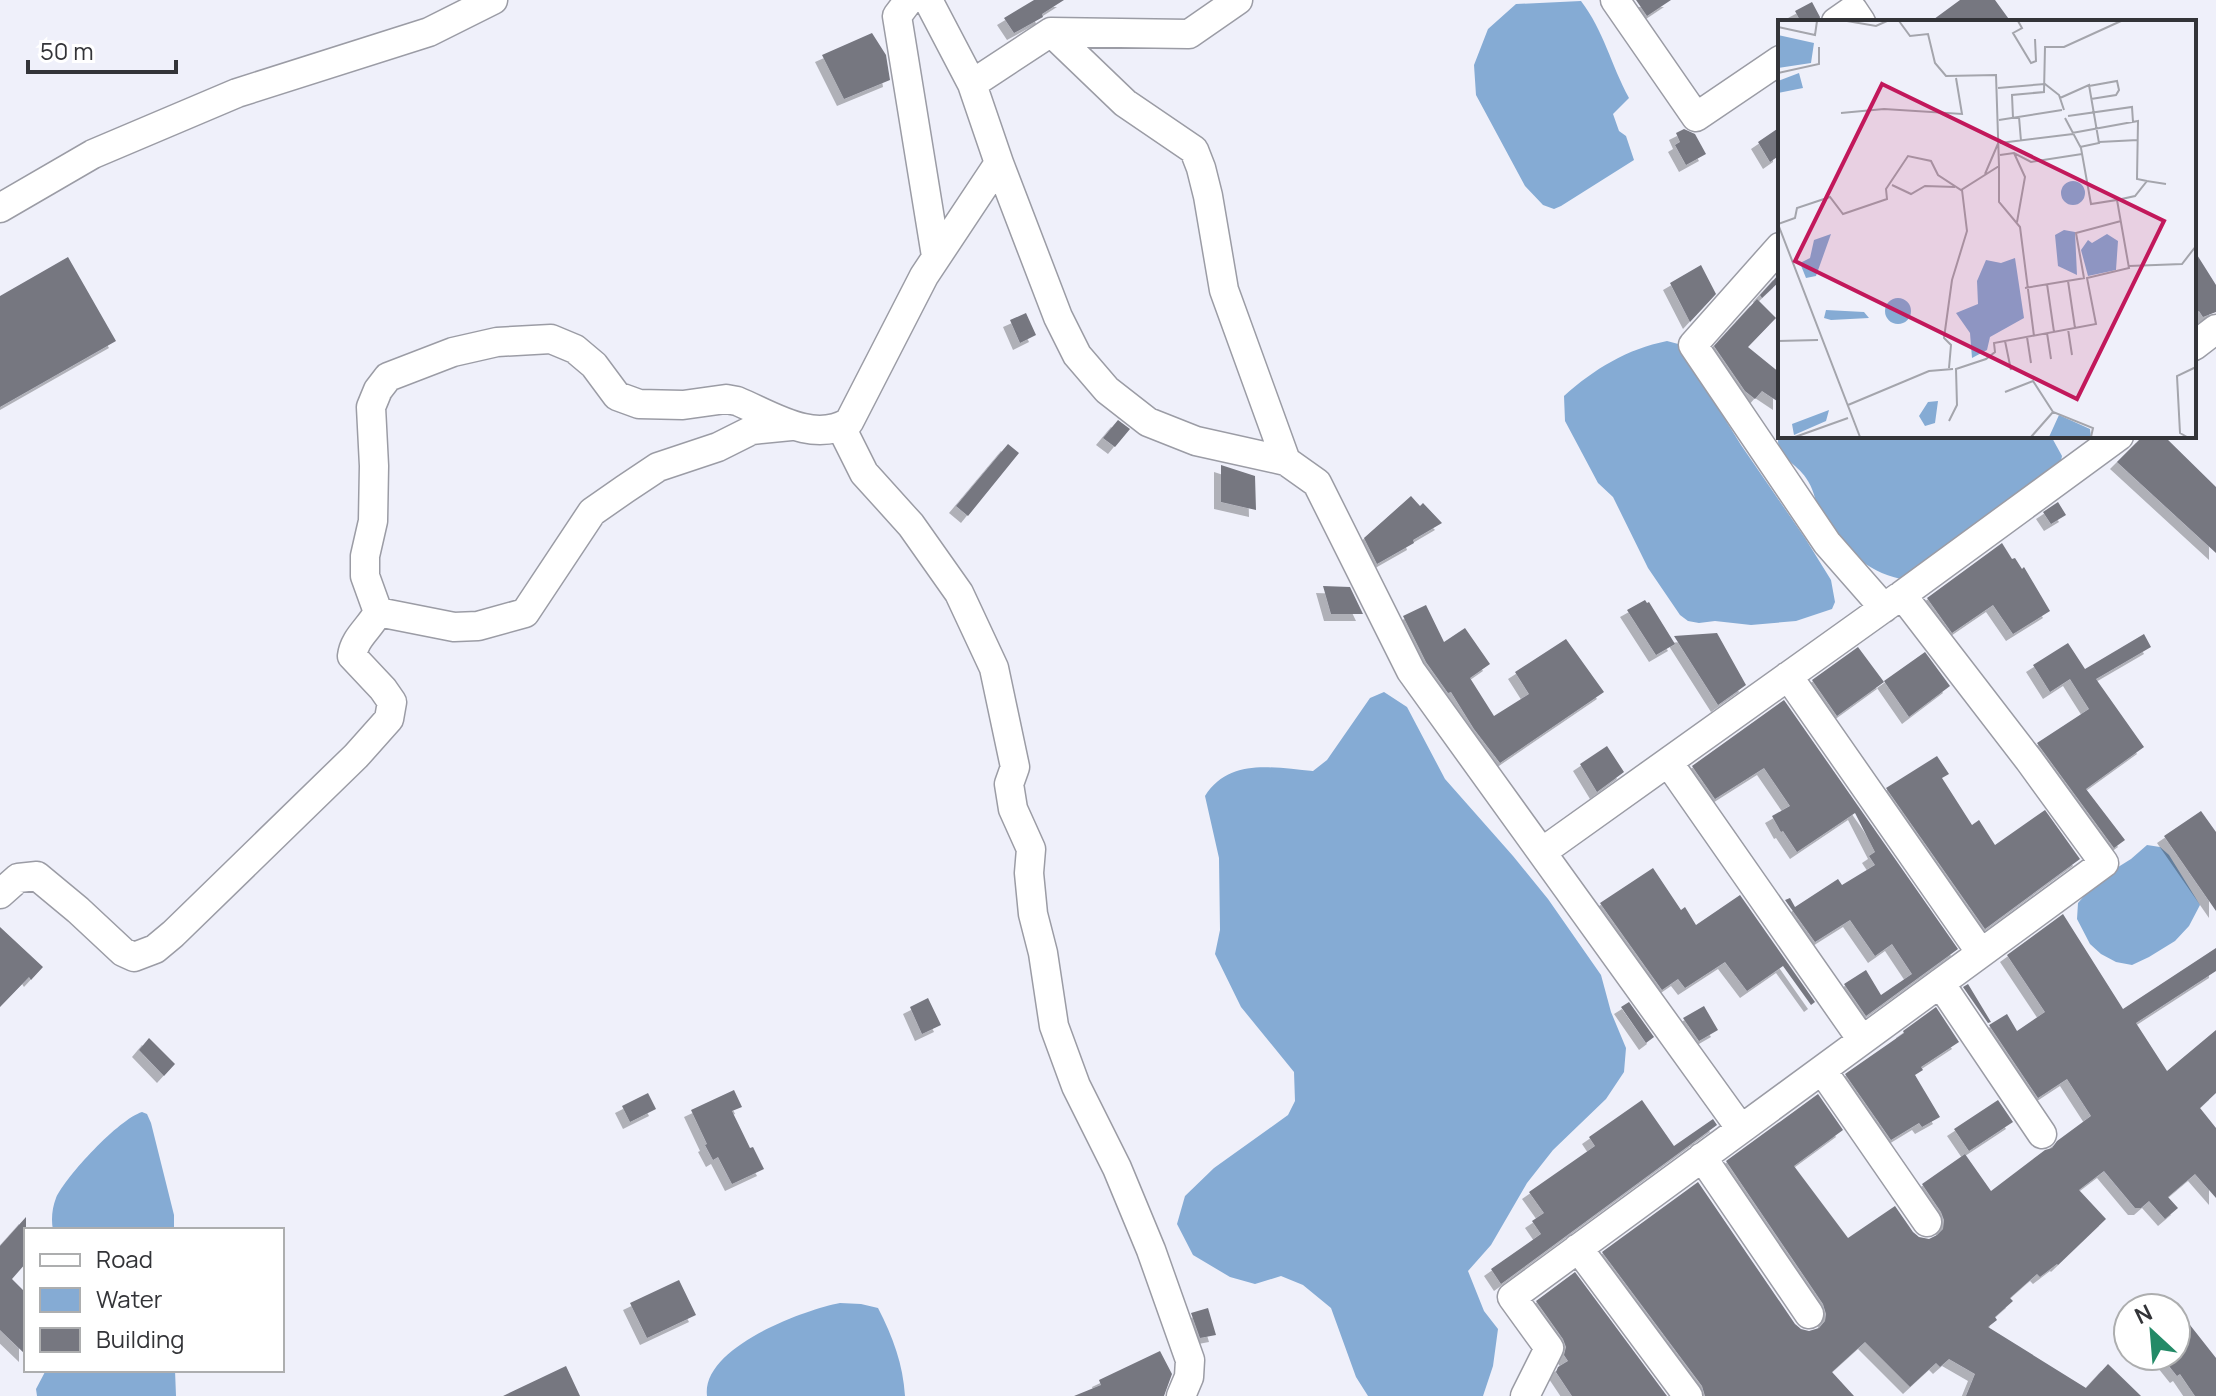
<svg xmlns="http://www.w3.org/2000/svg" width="2216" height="1396" font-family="Manrope,sans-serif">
<defs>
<filter id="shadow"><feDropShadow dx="-7" dy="7" stdDeviation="0" flood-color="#0004"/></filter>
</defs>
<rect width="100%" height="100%" fill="#eff0fa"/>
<path fill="#85abd4" d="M1581 1C1604 31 1611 65 1629 98L1613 114 1619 131 1626 136 1634 160 1561 206 1554 209 1543 205 1525 186 1476 95 1474 65 1488 29 1516 4Z
M1667 341 1682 345 1692 366 1741 445 1805 538 1831 580 1835 602 1832 609 1796 621 1751 625 1715 621 1699 623 1688 621 1680 615 1648 568 1613 497 1598 483 1565 421 1564 396C1594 369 1627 349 1667 341Z
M1780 430V436H2051L2062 456 2059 471 1901 579C1864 571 1845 547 1819 521 1817 505 1815 491 1806 478 1795 461 1771 456 1780 430Z
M1384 692 1407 707 1445 779 1513 856 1548 899 1601 975 1611 1012 1626 1048 1624 1072 1606 1099 1553 1150 1527 1183 1491 1245 1468 1271 1484 1311 1498 1329 1493 1366 1483 1396H1368L1356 1377 1331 1308 1303 1285 1281 1276 1255 1284 1230 1277 1193 1255 1177 1224 1185 1196 1214 1168 1288 1115 1295 1101 1294 1072 1241 1007 1215 954 1220 930 1219 858 1205 796C1230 757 1273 768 1313 771L1327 760 1370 698Z
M2147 845 2160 847 2169 855 2200 905 2189 926 2175 941 2149 957 2132 965 2116 962 2101 954 2090 944 2077 919 2078 903 2099 879 2131 859Z
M142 1112 147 1114 151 1123 174 1215V1230H53C51 1220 52 1208 56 1198 66 1176 119 1119 142 1112Z
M840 1303 861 1304 878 1308C893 1337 903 1364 905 1396H707C701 1348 803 1310 840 1303Z
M46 1370H175L176 1396H37L36 1389Z"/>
<path fill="#767780" filter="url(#shadow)" d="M1034 0H1064L1042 14 1043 17 1014 33 1004 18Z
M1636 0H1671L1647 16Z
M1960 0H1995L2011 22H1930Z
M1812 2 1820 17 1819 22H1801L1795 11Z
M872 33 886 55 890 80 844 99 822 55Z
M1780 127V155L1770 162 1758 142Z
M1684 129 1695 134 1706 154 1686 165 1675 145 1680 142 1676 133Z
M2194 250 2216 285V312L2203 317 2199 311 2194 314Z
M68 257 116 341 0 407V296Z
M1701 265 1716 294 1690 322 1670 283Z
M1780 273V281L1762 298 1760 295Z
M1757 299 1776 318 1748 347 1780 373V403L1762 391 1755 399 1745 391 1714 346Z
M1026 313 1036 335 1020 343 1010 320Z
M1118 420 1130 429 1115 447 1103 438Z
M2143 436H2164L2216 487V553L2117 462Z
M1008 444 1019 453 968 516 956 506Z
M1221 465 1255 476 1256 510 1221 502Z
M1411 496 1420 506 1423 503 1442 523 1413 540 1414 543 1377 564 1364 538Z
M2058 502 2066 515 2051 524 2043 512Z
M2002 543 2012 559 2015 558 2022 569 2024 567 2050 611 2013 634 1993 605 1952 633 1927 598Z
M1323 586 1350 587 1363 614H1331Z
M1645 600 1647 603 1649 602 1675 644 1656 655 1627 610Z
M1426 605 1444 642 1465 628 1490 664 1470 678 1494 716 1529 694 1515 672 1566 639 1604 692 1500 763 1474 729 1451 692 1448 693 1426 662 1403 616Z
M1717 633 1746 685 1718 705 1674 636Z
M2144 634 2151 647 2096 679 2144 747 2086 789 2125 840 2114 848 2037 743 2089 709 2070 679 2050 692 2033 665 2068 643 2085 669Z
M1858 647 1884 682 1837 716 1812 680Z
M1925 652 1950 686 1909 717 1884 681Z
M1784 700 1958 949 1866 1016 1844 984 1866 970 1881 995 1912 974 1892 944 1875 956 1850 920 1815 942 1785 900 1790 898 1795 907 1838 879 1842 885 1875 865 1869 856 1875 852 1855 813 1797 852 1783 831 1781 832 1772 816 1790 806 1764 768 1715 799 1692 766Z
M1607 746 1624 772 1597 792 1580 764Z
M1937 756 1949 774 1942 778 1972 825 1979 820 1995 845 2045 810 2080 859 1985 929 1886 788Z
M2201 811 2216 832V911L2164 836Z
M1653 868 1681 910 1685 907 1696 925 1740 895 1815 1002 1811 1005 1783 966 1747 991 1725 962 1685 988 1678 979 1662 990 1600 903Z
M2063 914 2123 1009 2216 948V971L2136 1023 2167 1071 2216 1030V1093L2200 1108 2216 1128V1198L2195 1174 2168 1197 2178 1208 2165 1219 2149 1201 2141 1208H2135L2104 1171 2079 1190 2106 1219 2058 1265 2057 1264 2040 1277 2037 1274 2010 1298 2013 1301 1995 1317 1997 1320 1988 1327 2086 1388 2108 1364 2141 1396H1966L1975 1374 1949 1359 1940 1367 1936 1363 1910 1387 1865 1342 1832 1372 1854 1396H1705L1702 1386 1602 1252 1698 1182 1795 1324 1801 1329 1809 1331 1819 1328 1825 1321 1826 1314 1823 1304 1726 1161 1818 1094 1843 1130 1794 1166 1848 1238 1895 1206 1913 1232 1919 1237 1929 1239 1937 1235 1943 1229 1944 1220 1941 1212 1922 1184 1965 1154 1991 1191 2045 1150 2052 1148 2057 1141 2091 1116 2067 1079 2038 1098 1989 1025 2007 1014 2017 1031 2045 1012 2007 955Z
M0 927 43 967 31 980 29 977 0 1007Z
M1968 984 1991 1022 1988 1023 1963 987Z
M928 998 941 1025 922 1034 910 1007Z
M1629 1002 1654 1037 1646 1043 1621 1007Z
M1704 1006 1718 1030 1699 1041 1683 1018Z
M1936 1007 1959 1042 1921 1067 1923 1070 1915 1075 1940 1117 1922 1127 1919 1123 1891 1140 1845 1074 1904 1033 1903 1031Z
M149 1038 175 1064 164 1076 139 1050Z
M734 1090 742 1107 732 1111 750 1148 753 1147 764 1169 732 1184 718 1157 713 1160 705 1145 707 1144 691 1110Z
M648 1093 656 1109 630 1122 622 1106Z
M1642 1100 1674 1146 1713 1119 1717 1125 1501 1284 1491 1269 1541 1234 1532 1221 1544 1213 1529 1192 1595 1146 1589 1137Z
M1998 1100 2013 1122 1969 1151 1954 1129Z
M26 1217V1263L12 1279 26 1293V1355L0 1330V1246Z
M1575 1272 1667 1396H1572L1556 1372 1558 1367 1568 1361 1564 1355 1566 1347 1563 1339 1536 1301Z
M679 1280 696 1315 647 1338 630 1303Z
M1208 1308 1216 1335 1200 1338 1191 1313Z
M2190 1325 2216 1358V1396H2195L2180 1374 2177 1376 2161 1356H2176V1336Z
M1160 1351 1172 1374 1164 1396H1074L1101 1385 1099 1380Z
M566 1366 580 1396H503Z"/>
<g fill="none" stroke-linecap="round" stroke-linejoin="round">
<defs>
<path id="minor" d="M909 0 897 16 936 256
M1615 0 1696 117 1780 60
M1836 22 1853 10 1861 22
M1051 32 1125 103 1194 150 1201 168 1208 196 1224 290 1286 461
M972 84 1051 32 1189 34 1238 0
M999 163 1058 317 1077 355 1107 390 1148 422 1196 441 1286 461 1317 483 1411 671 1741 1129
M0 208 93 154 237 93 429 32 493 0
M1780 247 1693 345 1827 543 1884 608
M2194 346 2216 329
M841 427 864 473 911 525 959 593 994 668 1015 767 1009 784 1013 809 1031 849 1029 873 1033 914 1043 953 1054 1026 1076 1086 1117 1168 1151 1250 1190 1360 1189 1377 1181 1396
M378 612 454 627 478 626 525 613 592 512 625 489 658 467 718 447 752 430 791 426
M1788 676 1981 953
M1668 762 1862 1040
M1542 852 1899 597
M0 894 18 878 37 876 78 910 123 952 134 957 155 949 173 934 356 756 389 719 392 702 383 689 352 656C354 638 370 628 378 612L365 576V556L373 521 374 466 371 407 378 390 388 377 453 352 497 342 551 339 575 349 594 365 617 396 639 404 683 405 726 399 737 401C771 415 813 444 849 422L924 276 999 163 972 84 928 0
M1940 983 2042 1134
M1822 1070 1927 1222
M1702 1157 1809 1314
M1578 1248 1688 1396
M1525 1396 1549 1348 1512 1297 2104 863 2029 760 1902 595 2119 436"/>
</defs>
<use href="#minor" stroke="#9b9ca5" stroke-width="31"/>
<use href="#minor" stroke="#fff" stroke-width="28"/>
</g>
<g transform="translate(1778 20)">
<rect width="418" height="418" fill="#eff0fa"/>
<path d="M0 15 36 23 33 43 0 48ZM21 53 25 68 0 73V61ZM283 173a12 12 0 1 1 24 0a12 12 0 1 1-24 0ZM286 210 297 212 299 255 280 246 277 215ZM53 214 38 256 28 258 22 243 32 238 36 220ZM329 214 340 221 338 250 310 256 303 230 310 220 314 223ZM237 238 246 298 212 317 209 330 194 338 192 313 178 293 200 284 199 261 208 240 223 243ZM107 291a13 13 0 1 1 26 0a13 13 0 1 1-26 0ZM48 290 86 292 91 298 53 300 46 298ZM160 381 157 403 147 406 141 396 150 382ZM51 390 48 401 16 415 14 404ZM281 395 312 409 313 417H271Z" fill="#85abd4"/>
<path fill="none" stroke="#a4a5ac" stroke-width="2" d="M69 1 98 6 109 1M240 1 244 8 235 13 253 43 258 41 257 19M0 7 37 15 39 1M0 53 41 44V27M311 66 339 61 341 70 338 75 313 79M220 68 267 64 281 75 286 90M282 78 311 65 321 123 302 127M63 93 106 89 184 94 178 58M290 96 354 87 355 102M241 97 243 121M235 98 234 75 266 72 267 27H286L343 1M221 100 284 90M294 113 360 101 359 159 369 161M321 122 360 120M222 123 295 114M236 133 247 157 239 202M222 135 236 133 253 142 304 134M221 146V182L242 207 256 316M207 154 222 119M114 165 133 174 147 166 177 167M339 180 357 176 369 161 388 164M0 204 17 198 19 188 52 177 65 194 109 179 108 169 130 136 153 141 160 155 183 170 221 146 218 55 168 56 157 43 150 14 132 16 121 1M0 204 82 417M351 246 404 244 418 226M306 258 298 213 343 201M290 261 297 308M269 264 276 312M247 268 307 258M290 309 294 335M269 313 273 339M249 317 253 343M0 321 40 320M227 321 233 350M171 348 173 325 166 318 174 260 189 211 184 170M227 372 255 361 275 392 315 408 313 417M70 385 151 351 175 349M171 401 179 385 178 349 208 339 217 332 216 323 318 304 309 258 351 248 339 180 313 184 303 128 287 98M17 417 70 398M253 417 275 392M409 417 402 413 399 356 418 347"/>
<path fill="#c2185b" fill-opacity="0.15" stroke="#c2185b" stroke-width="4" d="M104 64 386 201 299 379 17 241Z"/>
<rect width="418" height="418" fill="none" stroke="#333438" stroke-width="4"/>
</g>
<rect x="24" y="1228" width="260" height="144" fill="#ffffff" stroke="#adaeaf" stroke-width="2"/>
<rect x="40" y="1254" width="40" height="12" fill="#ffffff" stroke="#adaeaf" stroke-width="2"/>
<text x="96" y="1268" font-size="24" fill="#333438">Road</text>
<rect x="40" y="1288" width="40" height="24" fill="#85abd4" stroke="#adaeaf" stroke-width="2"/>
<text x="96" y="1308" font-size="24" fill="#333438">Water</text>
<rect x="40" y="1328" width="40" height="24" fill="#767780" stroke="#adaeaf" stroke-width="2"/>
<text x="96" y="1348" font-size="24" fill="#333438">Building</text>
<g transform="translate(2152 1332) rotate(334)"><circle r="38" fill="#ffffff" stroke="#adaeaf" stroke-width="2"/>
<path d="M0-6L14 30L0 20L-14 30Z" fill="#238a67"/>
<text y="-12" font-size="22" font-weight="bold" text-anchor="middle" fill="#333438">N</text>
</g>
<path d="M28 60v12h148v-12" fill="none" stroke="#333438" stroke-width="4"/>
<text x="40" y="60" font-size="24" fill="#333438" stroke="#ffffff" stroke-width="6" paint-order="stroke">50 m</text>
</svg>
